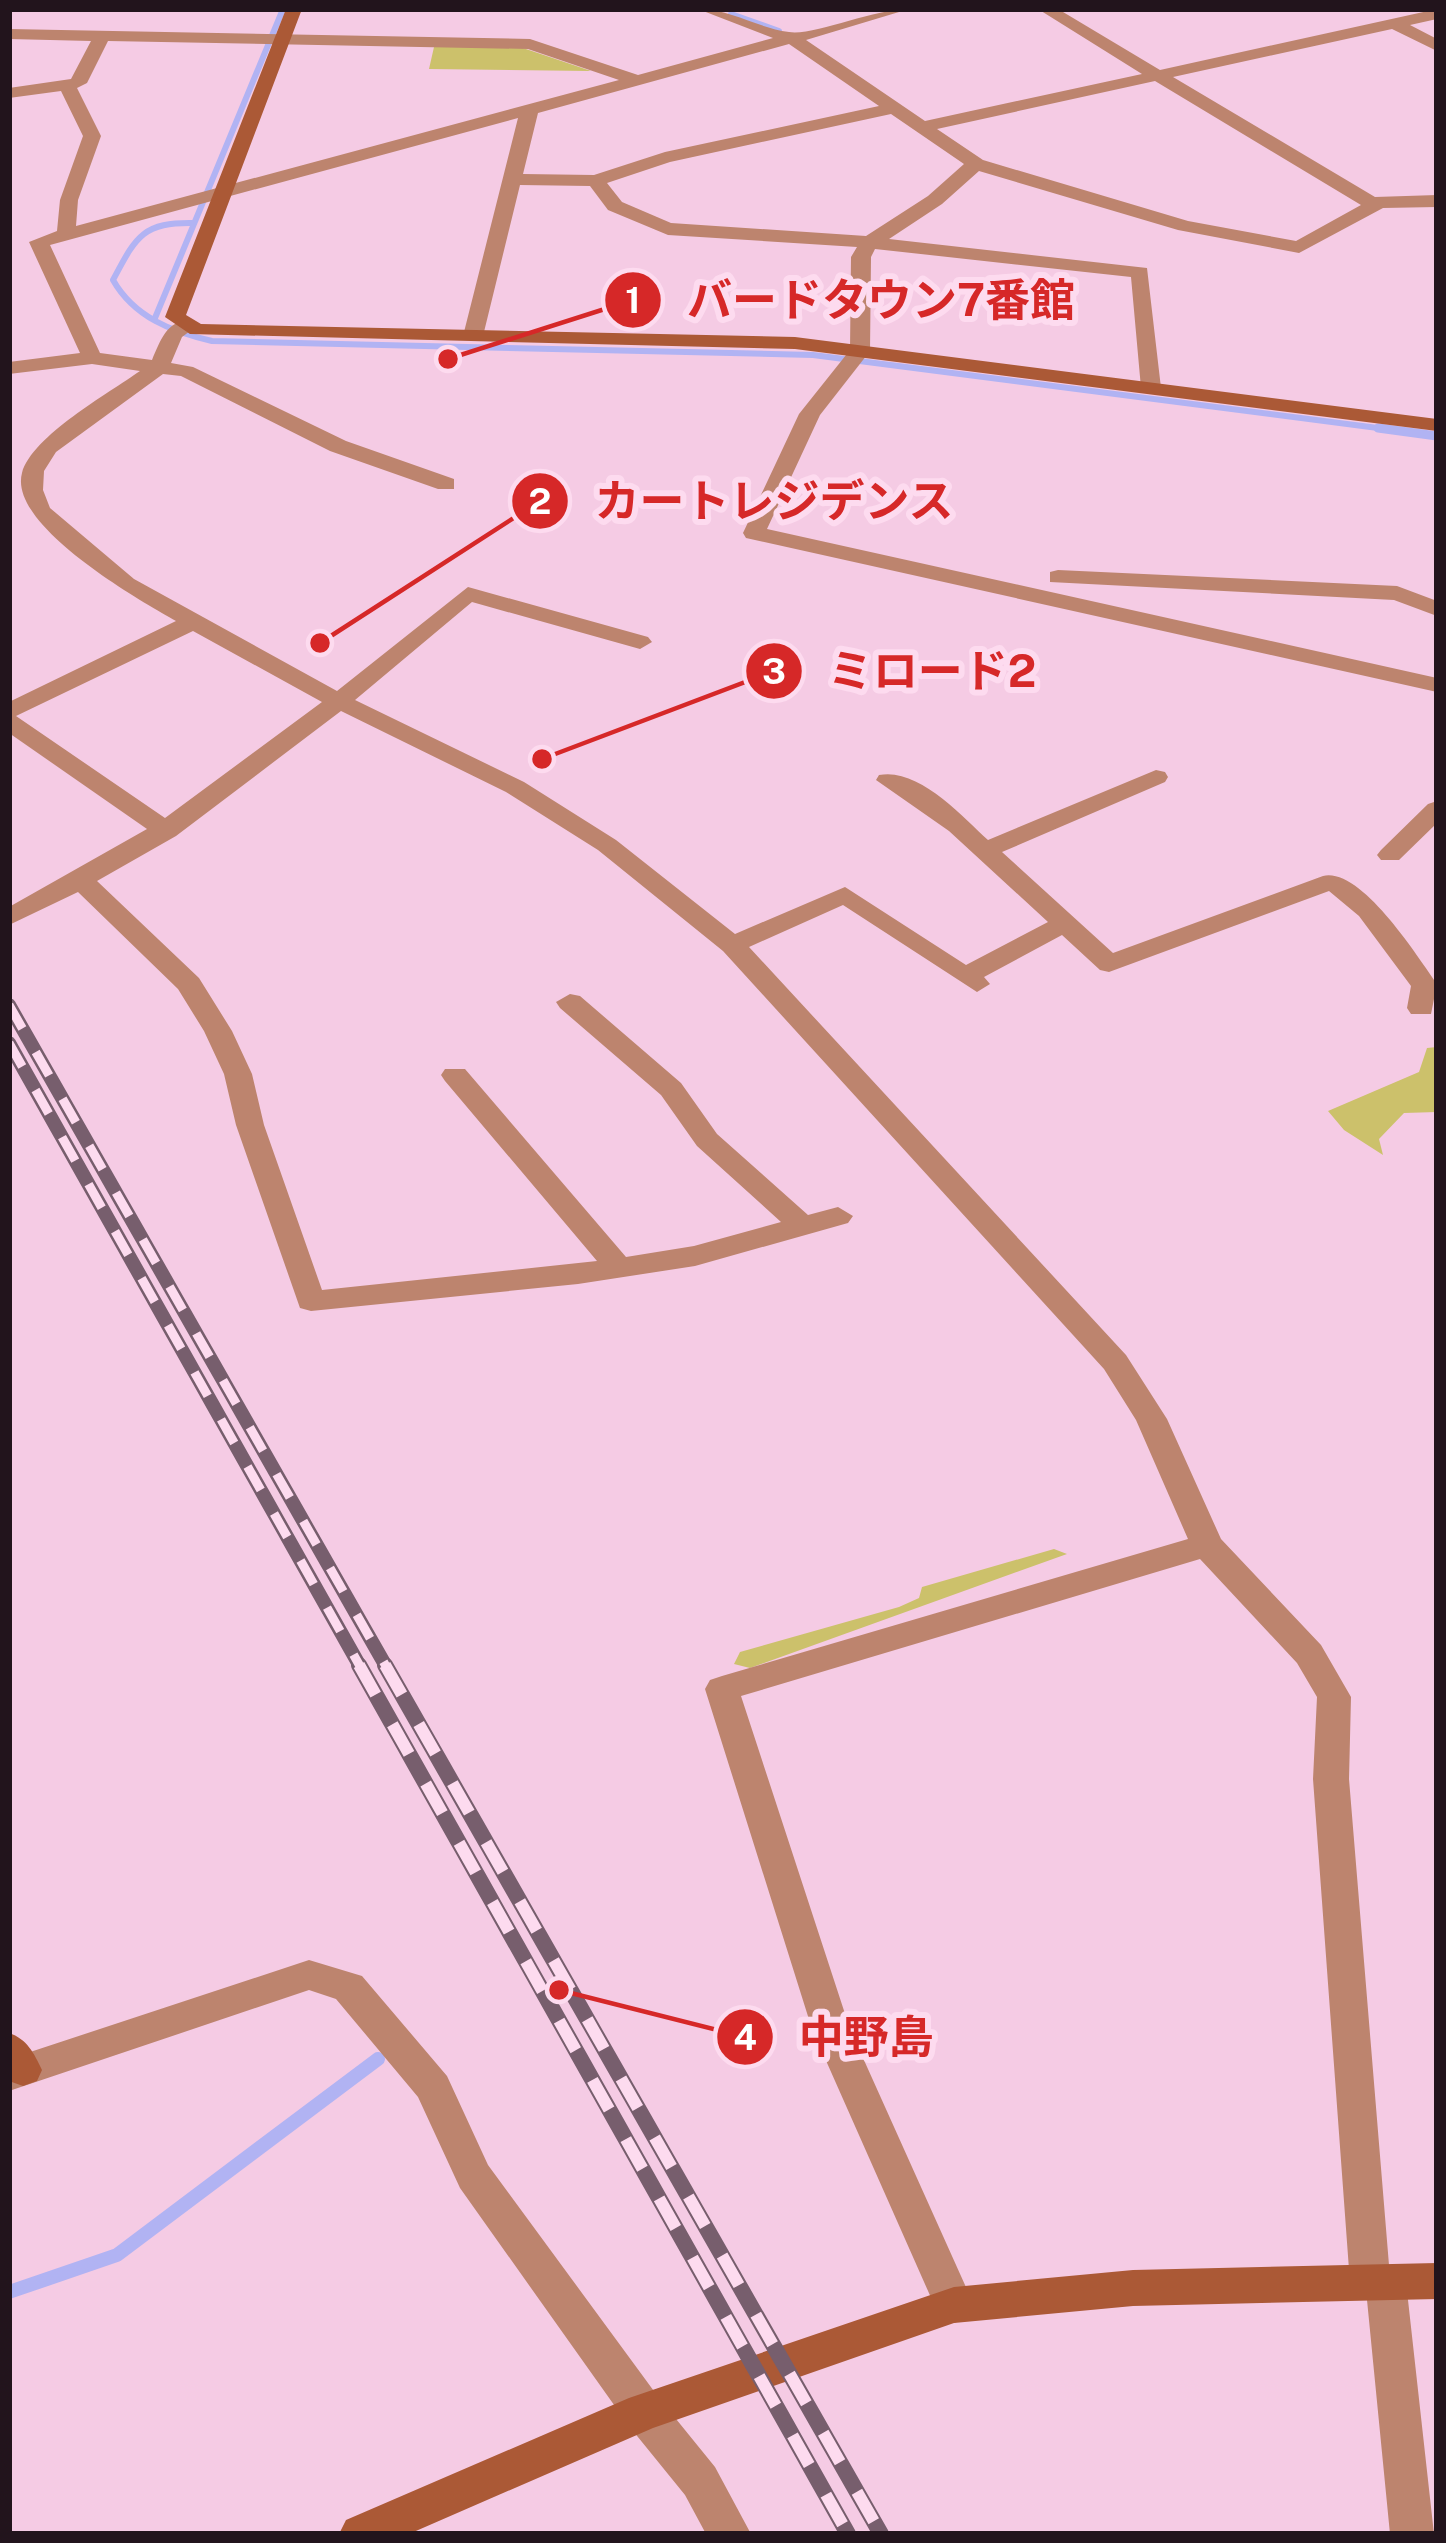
<svg xmlns="http://www.w3.org/2000/svg" width="1446" height="2543" font-family="'Public Sans','Noto Sans JP',sans-serif">
<rect width="100%" height="100%" fill="#f5cbe4"/>
<path fill="#ccc16b" d="M434 47H520L591 71 429 69Z
M1437 1047V1112L1404 1113 1379 1139 1383 1155 1344 1130 1328 1111 1419 1072 1427 1048Z
M1054 1549 1067 1554 750 1668 734 1664 740 1652 899 1607 919 1598 922 1587Z"/>
<g fill="none" stroke-linecap="round" stroke-linejoin="round">
<path stroke="#b1b3f3" stroke-width="6" d="M731 14 779 31
M194 223C142 222 136 237 113 280 134 317 172 332 212 341L813 355 1401 431
M155 318 283 9"/>
<path stroke="#b1b3f3" stroke-width="9" d="M1378 428 1437 436"/>
<path stroke="#b1b3f3" stroke-width="14" d="M9 2292 117 2255 378 2059"/>
<path fill="#bd846e" fill-rule="evenodd" d="M698 9C731 9 757 28 789 32 814 36 872 9 909 9L806 40 925 121 1142 74 1038 9H1058L1160 70 1437 9V19L1410 25 1437 39V51L1392 29 1173 77 1375 197 1437 195V207L1383 208 1299 253 1178 230 979 171 942 204 889 239 1147 268 1161 388 1151 394 1141 388 1131 277 875 249 871 257 870 351 820 415 767 529 1437 678V692L746 538 743 533 799 414 850 350 851 257 857 247 668 235 608 210 590 186 520 185 483 336 466 340 463 336 518 118 50 245 100 353 152 360C161 339 168 317 195 321L198 325 182 337 171 363 193 367 346 441 454 479V489H438L330 451 181 376 163 374 56 452 44 471 43 490 50 508 134 579 337 691 468 587 648 637 652 642 640 649 472 602 355 700 524 782 616 840 735 934 845 887 966 965 1048 922 949 831 876 780 879 775C918 767 962 816 988 840L1156 770 1165 772 1168 777 1165 782 1002 852 1113 953 1323 876C1361 867 1417 956 1437 984L1431 1014H1411L1407 1008 1411 986 1359 916 1329 891 1109 972 1100 970 1062 935 984 977 990 984 977 992 843 905 749 947 1126 1355 1167 1419 1221 1539 1321 1645 1351 1697 1349 1779 1389 2265 1400 2269 1406 2282 1434 2534H1390L1367 2300 1356 2296 1350 2283 1313 1779 1317 1697 1297 1663 1200 1559 741 1696 850 2029 974 2305 968 2318 954 2323 940 2318 812 2029 705 1689 710 1680 722 1676 1188 1539 1136 1420 1104 1369 723 951 598 850 506 792 341 711 176 836 97 881 199 978 232 1031 252 1074 264 1125 322 1290 597 1261 445 1081 441 1075 445 1069H465L626 1257 694 1246 781 1222 697 1146 661 1095 560 1008 556 1002 570 994 580 996 681 1083 717 1134 808 1215 838 1207 853 1216 848 1223 695 1266 578 1284 311 1311 300 1308 236 1125 224 1074 204 1031 178 989 78 892 9 925V907L147 829 9 733V702L176 621C137 599 8 525 22 473 32 436 109 393 140 371L92 364 9 374V362L80 353 29 242 57 231 60 200 83 136 61 91 9 98V88L71 79 91 41 9 39V29L530 39 638 75 773 38ZM108 41 528 49 619 80 76 226 78 200 101 136 77 88 87 83ZM789 44 879 106 665 152 594 175 523 174 538 113ZM1155 81 1361 205 1296 241 1188 221 983 160 937 129ZM891 114 964 164 928 196 866 236 671 223 622 202 607 183 670 162ZM193 631 322 702 165 818 16 716Z
M1058 570 1397 586 1437 601V616L1394 600 1050 582V572Z
M1437 801V823L1399 860H1381L1377 855 1381 850 1428 804Z
M309 1960 362 1976 447 2076 488 2165 659 2398 715 2467 751 2534H706L685 2495 629 2426 460 2188 418 2097 336 1999 309 1990 9 2091V2059Z"/>
<path fill="#ab5936" fill-rule="evenodd" d="M286 9H302L186 315 201 324 795 337 1437 419V431L795 349 190 334 165 317Z
M9 2033C27 2039 34 2053 42 2070L37 2081 23 2086 9 2081Z
M1437 2263V2299L1133 2306 954 2323 653 2428 409 2534H339L346 2520 629 2398 954 2287 1133 2270Z"/>
<defs>
<path id="rail-far1" d="M9 1005 387 1668
M9 1043 361 1668"/>
<path id="rail" d="M359 1665 848 2534
M385 1665 881 2534"/>
</defs>
<use href="#rail-far1" stroke="#775e6d" stroke-width="14"/>
<use href="#rail" stroke="#775e6d" stroke-width="16"/>
<use href="#rail-far1" stroke="#fddbef" stroke-width="9" stroke-dasharray="27" stroke-linecap="butt"/>
<use href="#rail" stroke="#fddbef" stroke-width="12" stroke-dasharray="34" stroke-linecap="butt"/>
</g>
<path fill="none" stroke="#d62828" stroke-width="4.5" d="M448 359L633 300M320 643L540 501M542 759L774 671M559 1990L745 2037"/>
<g fill="#d62828" stroke="#fddbef" stroke-width="4.5">
<circle cx="448" cy="359" r="12"/>
<circle cx="320" cy="643" r="12"/>
<circle cx="542" cy="759" r="12"/>
<circle cx="559" cy="1990" r="12"/>
<circle cx="633" cy="300" r="30"/>
<circle cx="540" cy="501" r="30"/>
<circle cx="774" cy="671" r="30"/>
<circle cx="745" cy="2037" r="30"/>
</g>
<g font-size="36" text-anchor="middle" font-weight="bold" fill="#fff">
<text x="633" y="313">1</text>
<text x="540" y="514">2</text>
<text x="774" y="684">3</text>
<text x="745" y="2050">4</text>
</g>
<g font-size="45" text-anchor="middle" font-weight="bold" fill="#d62828" stroke="#fddbef" stroke-width="12" stroke-linejoin="round" paint-order="stroke">
<text x="881" y="316">バードタウン7番館</text>
<text x="774" y="517">カートレジデンス</text>
<text x="932" y="687">ミロード2</text>
<text x="866" y="2053">中野島</text>
</g>
<rect width="1446" height="2543" fill="none" stroke="#22141c" stroke-width="24"/>
</svg>
